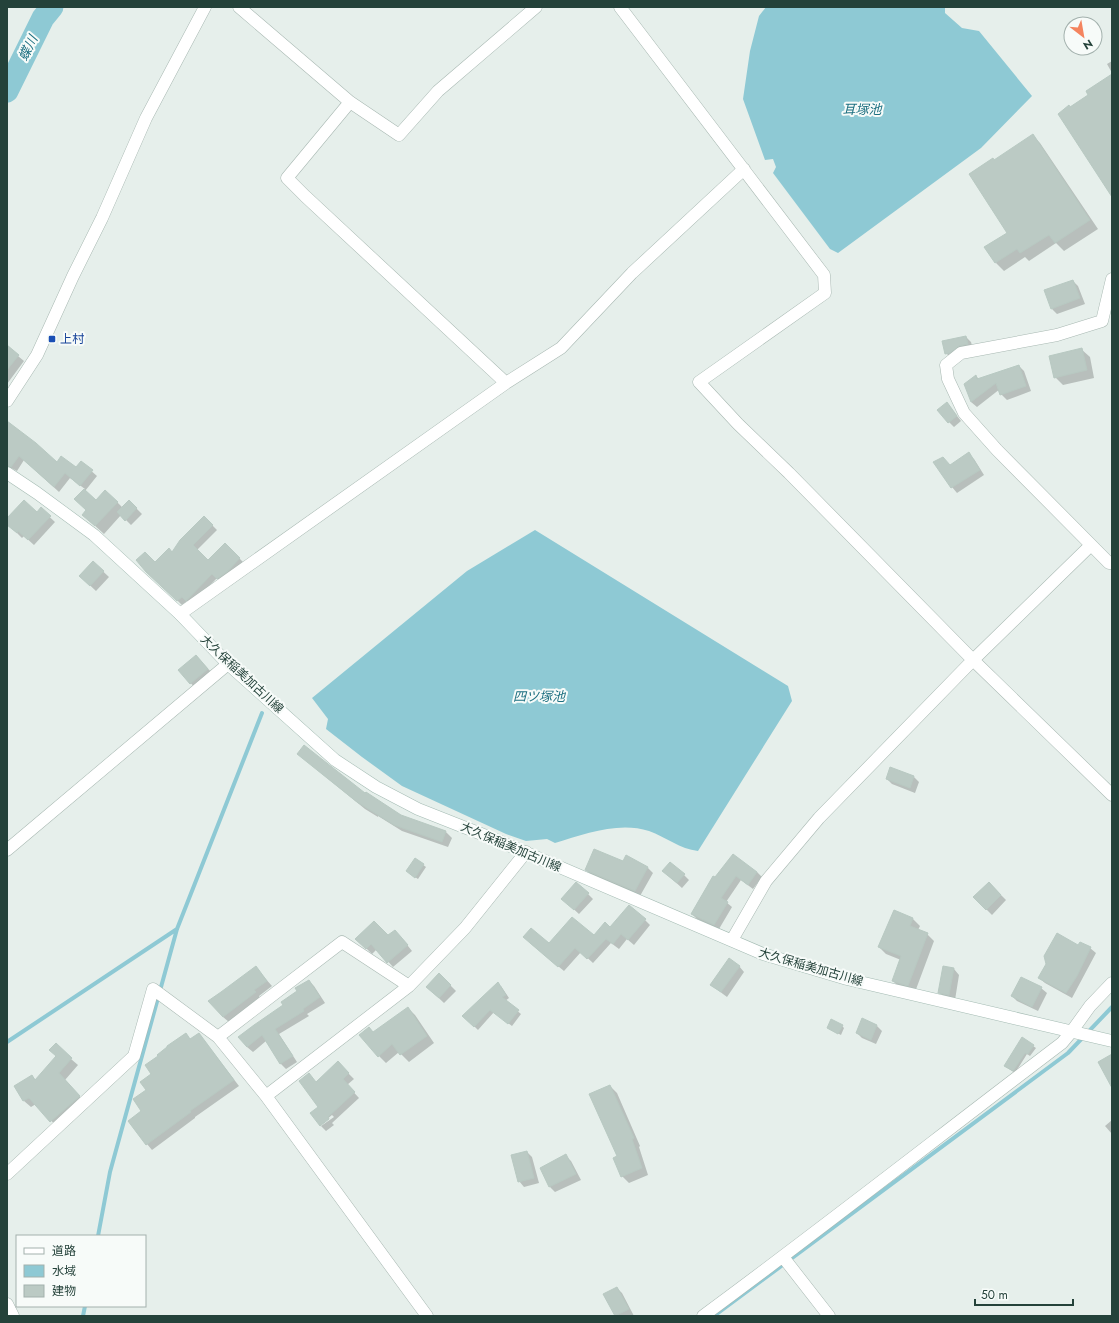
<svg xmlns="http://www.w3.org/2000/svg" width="1119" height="1323" font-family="Jost,'Noto Sans JP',sans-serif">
<rect width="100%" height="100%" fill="#e6efeb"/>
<path fill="#8ec9d4" d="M766 7H945V13L962 28 979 31 1032 96 981 148 838 253 830 249 773 173 776 167 773 159 765 160 743 99 750 51 759 16Z
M535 530 788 686 792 701 698 851C680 849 666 837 649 831 619 821 584 834 555 843L547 839 526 841 506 834 402 786 362 757 326 729 328 719 312 698 467 571Z"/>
<path fill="#0003" d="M1112 61V73L1107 64Z
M1032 135 1040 143 1098 229 1064 251 1056 243 1029 261 1025 257 1004 271 996 263 1008 233Z
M1073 281 1078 286 1085 304 1057 314 1052 309Z
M966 337 971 342 973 349 951 358 946 353Z
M7 347 24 361 7 384Z
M1081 349 1090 357 1094 378 1063 385 1055 377Z
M1019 366 1024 371 1031 391 1007 400 1001 394 1000 389 977 407 971 402 976 376 979 379Z
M947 403 961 421 954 427 949 422Z
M7 430 57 463 76 469 81 462 97 476 85 491 96 502H117L123 508 129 501 142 514 131 525 121 515 104 534 92 523 87 511 76 499 85 489 70 478 59 492 24 460 17 471 7 466Z
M968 454 974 459 984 475 957 493 952 487 950 466Z
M41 509 55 522 34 545 24 536 22 538 7 523V520L37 513Z
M204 517 217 530 197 550 208 561 225 544 244 563 222 583 217 578 191 605 187 601 182 605 152 576 155 563 172 553Z
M93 562 109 577 96 591 80 576Z
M196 656 213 674 196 689 180 671Z
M298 754 401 816 445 831 452 838 448 847 402 831 378 816V817L365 809Z
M891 769 914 777 919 782 915 793 892 784 887 779Z
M627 857 648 868 653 873 640 896 591 875 586 870 624 862Z
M415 859 426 867 418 879 409 873Z
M663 871 684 875 689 880 682 888Z
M757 872 762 877 753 889 741 880 726 902 732 907 719 929 697 919 692 914 713 877Z
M989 883 1006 900 992 915 974 897Z
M588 894 593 899 579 914 568 904Z
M894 911 913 919 920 926 918 930 927 934 934 941 915 992 900 988 893 981 901 960 886 954 879 947Z
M645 920 650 925 634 945 627 939 619 949 611 943 593 963 581 952 564 971 530 943 550 944 594 937 611 928Z
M400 936 412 951 393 967 377 949 372 954 362 944 388 937Z
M1079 946 1090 948 1096 953 1072 998 1045 983 1039 978Z
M739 966 744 972 727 997 711 985Z
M255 967 272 986 259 996 260 998 229 1022 223 1017Z
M944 967 954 969 959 975 955 1000 945 998 939 992Z
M439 974 456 991 444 1003 427 987Z
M1021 978 1041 988 1047 993 1038 1011 1017 1001 1012 996Z
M309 981 314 986 325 1003 307 1014 309 1016 279 1034 297 1062 286 1069 281 1064 266 1041 253 1052 247 1047 284 1006Z
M501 986 509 998 505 1001 521 1014 512 1026 494 1012 478 1030 464 1016Z
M408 1008 415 1015 434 1043 409 1062 399 1052 386 1063 379 1056 373 1033Z
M863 1020 877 1026 882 1031 876 1044 862 1038 857 1033Z
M842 1026 844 1028 841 1035 828 1028Z
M185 1034 191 1040 199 1034 239 1086 195 1117V1118L152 1150 147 1144 142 1111 147 1090 159 1056Z
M1033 1046 1036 1048 1030 1056 1027 1054 1015 1073 1005 1066Z
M71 1059 78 1065 65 1080 85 1103 58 1128 36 1104 31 1107 24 1101 15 1086 31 1076 36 1080Z
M343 1068 354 1079 347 1085 359 1098 332 1123 334 1125 326 1131 321 1126 334 1117 332 1115 320 1125V1107L316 1083Z
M610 1086 617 1093 640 1146 639 1147 648 1175 629 1183 622 1176 618 1157Z
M1112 1120V1134L1105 1126Z
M527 1152 532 1157 539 1183 524 1187 519 1181Z
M566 1156 571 1161 581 1180 555 1192 550 1187 541 1168Z
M617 1288 622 1293 634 1316H616L604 1295Z"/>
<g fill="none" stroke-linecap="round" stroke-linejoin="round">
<path stroke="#8ec9d4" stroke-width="4" d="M7 1042 177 929
M98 1236 110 1172 177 929 262 713
M83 1316 85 1306
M714 1316 1068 1053 1112 1007"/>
<path stroke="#8ec9d4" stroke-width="23" d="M7 91 43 18 52 7"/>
</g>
<path fill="#bbcac4" stroke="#b8c9c2" d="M1112 74V197L1058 114 1069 105 1070 107 1088 95 1086 91Z
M1033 134 1090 220 1055 243 1049 235 1020 253 1017 249 995 263 984 247 1007 233 969 174 993 158 994 160Z
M1073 280 1080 298 1051 309 1044 290Z
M966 336 968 344 959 346 950 353 945 354 942 341Z
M7 345 19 355 7 370Z
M1082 348 1087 370 1054 378 1049 356Z
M1019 365 1026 386 1000 395 996 383 971 402 964 384 976 375 977 379Z
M947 402 957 416 948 423 937 410Z
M7 421 36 443 57 462 61 456 76 467 81 461 93 470 80 486 65 473 54 487 19 456 11 467 7 466Z
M969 452 980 470 951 488 933 462 943 457 950 465Z
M84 489 96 500 105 490 118 502 95 526 82 515 86 510 74 499Z
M24 500 37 512 41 507 51 516 28 540 18 531 17 533 7 525V518Z
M129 500 137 508 125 521 117 512Z
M204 516 213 525 193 545 208 560 225 543 240 558 228 571 217 579 212 574 186 601 182 597 177 601 146 572 136 560 145 552 155 562 169 548 172 552 180 540Z
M93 561 104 571 90 586 79 576Z
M196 655 208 669 190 684 178 670Z
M304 745 365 793 366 792 401 815 446 831 442 842 394 825 357 802 297 754Z
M890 767 914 776 910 788 886 779Z
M594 849 623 861 626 855 648 867 635 891 585 870Z
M733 854 757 872 748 885 736 876 721 898 728 902 714 925 691 914 713 876 715 877Z
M415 858 424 864 415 878 406 871Z
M670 862 685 874 677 883 662 871Z
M576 882 589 893 574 910 561 899Z
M989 882 1001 895 986 910 973 897Z
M629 905 646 919 628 940 621 934 613 944 606 939 587 959 575 948 558 967 523 937 531 928 549 943 572 917 594 935 605 922 610 927Z
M894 910 913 918 910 926 928 933 908 986 892 981 901 956 878 947Z
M374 921 388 935 395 930 408 945 387 963 371 944 366 949 355 939Z
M1057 933 1078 945 1080 942 1091 947 1077 976 1066 993 1038 978 1046 964 1044 956Z
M729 958 740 966 721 992 710 985Z
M256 966 267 981 254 990 256 992 223 1017 208 1001 221 992Z
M943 966 954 968 949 995 938 993Z
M439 973 451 985 439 998 426 987Z
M1021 977 1042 987 1032 1007 1011 996Z
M309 980 320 997 303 1009 304 1011 275 1029 293 1056 280 1064 262 1035 247 1047 238 1037 254 1025 283 1005 281 1002 297 991 295 988Z
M498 982 506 995 502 997 519 1010 508 1024 490 1010 474 1027 462 1016Z
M408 1007 427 1036 400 1055 392 1044 378 1057 359 1035 369 1027 373 1032Z
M862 1018 877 1025 871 1040 856 1033Z
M831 1019 843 1025 838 1034 827 1028Z
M186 1033 190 1039 199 1033 234 1080 190 1111 191 1112 146 1145 128 1121 141 1111 133 1099 146 1090 140 1082 151 1074 145 1065 158 1056 157 1055 167 1047V1046Z
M1022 1037 1034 1045 1028 1054 1025 1053 1013 1071 1004 1066Z
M56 1043 72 1058 59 1073 80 1096 50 1122 29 1098 23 1101 14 1086 32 1075 35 1080 56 1056 49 1050Z
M1112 1054V1088L1098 1062Z
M338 1061 349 1073 343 1079 355 1092 328 1117 329 1119 320 1126 310 1113 318 1107 299 1081 309 1073 316 1082Z
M610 1085 634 1138 632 1139 642 1168 621 1177 613 1158 617 1156 589 1094Z
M527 1151 534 1178 518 1182 511 1155Z
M566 1154 576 1174 549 1187 540 1168Z
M617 1287 629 1309 615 1316 603 1294Z"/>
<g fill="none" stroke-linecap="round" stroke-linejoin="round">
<defs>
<path id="minor" d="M239 7 350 102 399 135 438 91 536 7
M620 7 824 275 825 293 699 382 738 424 789 473 973 660 1112 795
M350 102 287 178 305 196 506 383
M1112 279 1102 321 1057 335 961 353 946 365 948 379 964 413 997 450 1109 563H1112
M180 614 506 383 561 348 632 273 744 169
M7 850 228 664
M732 940 766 881 819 818 973 660 1091 545
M218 1037 342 942 409 986
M266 1096 409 986 465 928 526 852
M7 1174 134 1056 153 989 218 1037 266 1096 427 1316
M783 1257 829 1316
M7 1304 13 1316
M703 1316C824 1227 942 1134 1062 1043L1072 1031 1090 1006 1112 983"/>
<path id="tertiary" d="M7 401 37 355 73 276 102 218 146 118 205 7"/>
<path id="secondary" d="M7 473 37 493 94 535 180 614 228 664 335 760 376 787 418 809 494 839 763 954 847 979 1112 1041"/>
</defs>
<use href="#minor" stroke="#a8b8b2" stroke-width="13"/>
<use href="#tertiary" stroke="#a8b8b2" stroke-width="13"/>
<use href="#secondary" stroke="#a4bbb3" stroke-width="13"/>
<use href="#minor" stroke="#fff" stroke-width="12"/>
<use href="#tertiary" stroke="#fff" stroke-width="12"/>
<use href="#secondary" stroke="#fff" stroke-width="12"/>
</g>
<rect fill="#1a4fb4" stroke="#f7fbf9" stroke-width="1.5" x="48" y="335" width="8" height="8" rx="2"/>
<g text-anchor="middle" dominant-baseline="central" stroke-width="4" stroke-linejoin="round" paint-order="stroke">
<g font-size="12" fill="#164399" stroke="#f7fbf9" text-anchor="start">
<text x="60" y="339">上村</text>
</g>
<g font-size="12" fill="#24423a" stroke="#f7fbf9">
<text transform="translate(242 674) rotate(43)">大久保稲美加古川線</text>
<text transform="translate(511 847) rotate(23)">大久保稲美加古川線</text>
<text transform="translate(811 967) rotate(16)">大久保稲美加古川線</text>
</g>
<g font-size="13" font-style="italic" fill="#1c6f80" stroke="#f7fbf9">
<text transform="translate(28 48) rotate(-64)">蝶川</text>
<text x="862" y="109">耳塚池</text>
<text x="539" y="696">四ツ塚池</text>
</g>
</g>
<rect width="1119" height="1323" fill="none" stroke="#24423a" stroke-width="16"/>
<rect x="16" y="1235" width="130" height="72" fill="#f7fbf9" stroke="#a3b1ad"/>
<rect x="24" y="1248" width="20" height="6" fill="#ffffff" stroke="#a3b1ad"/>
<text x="52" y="1255" font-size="12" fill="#24423a">道路</text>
<rect x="24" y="1265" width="20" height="12" fill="#8ec9d4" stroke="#a3b1ad"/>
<text x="52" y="1275" font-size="12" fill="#24423a">水域</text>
<rect x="24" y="1285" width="20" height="12" fill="#bbcac4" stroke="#a3b1ad"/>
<text x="52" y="1295" font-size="12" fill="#24423a">建物</text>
<g transform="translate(1083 36) rotate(149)"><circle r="19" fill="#f7fbf9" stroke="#a3b1ad"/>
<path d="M0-3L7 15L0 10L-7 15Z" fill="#f4845f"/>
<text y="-6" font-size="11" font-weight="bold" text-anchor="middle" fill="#24423a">N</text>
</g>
<path d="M975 1299v6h98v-6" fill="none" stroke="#24423a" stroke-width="2"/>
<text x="981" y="1299" font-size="12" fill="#24423a" stroke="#f7fbf9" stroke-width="3" paint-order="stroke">50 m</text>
</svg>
